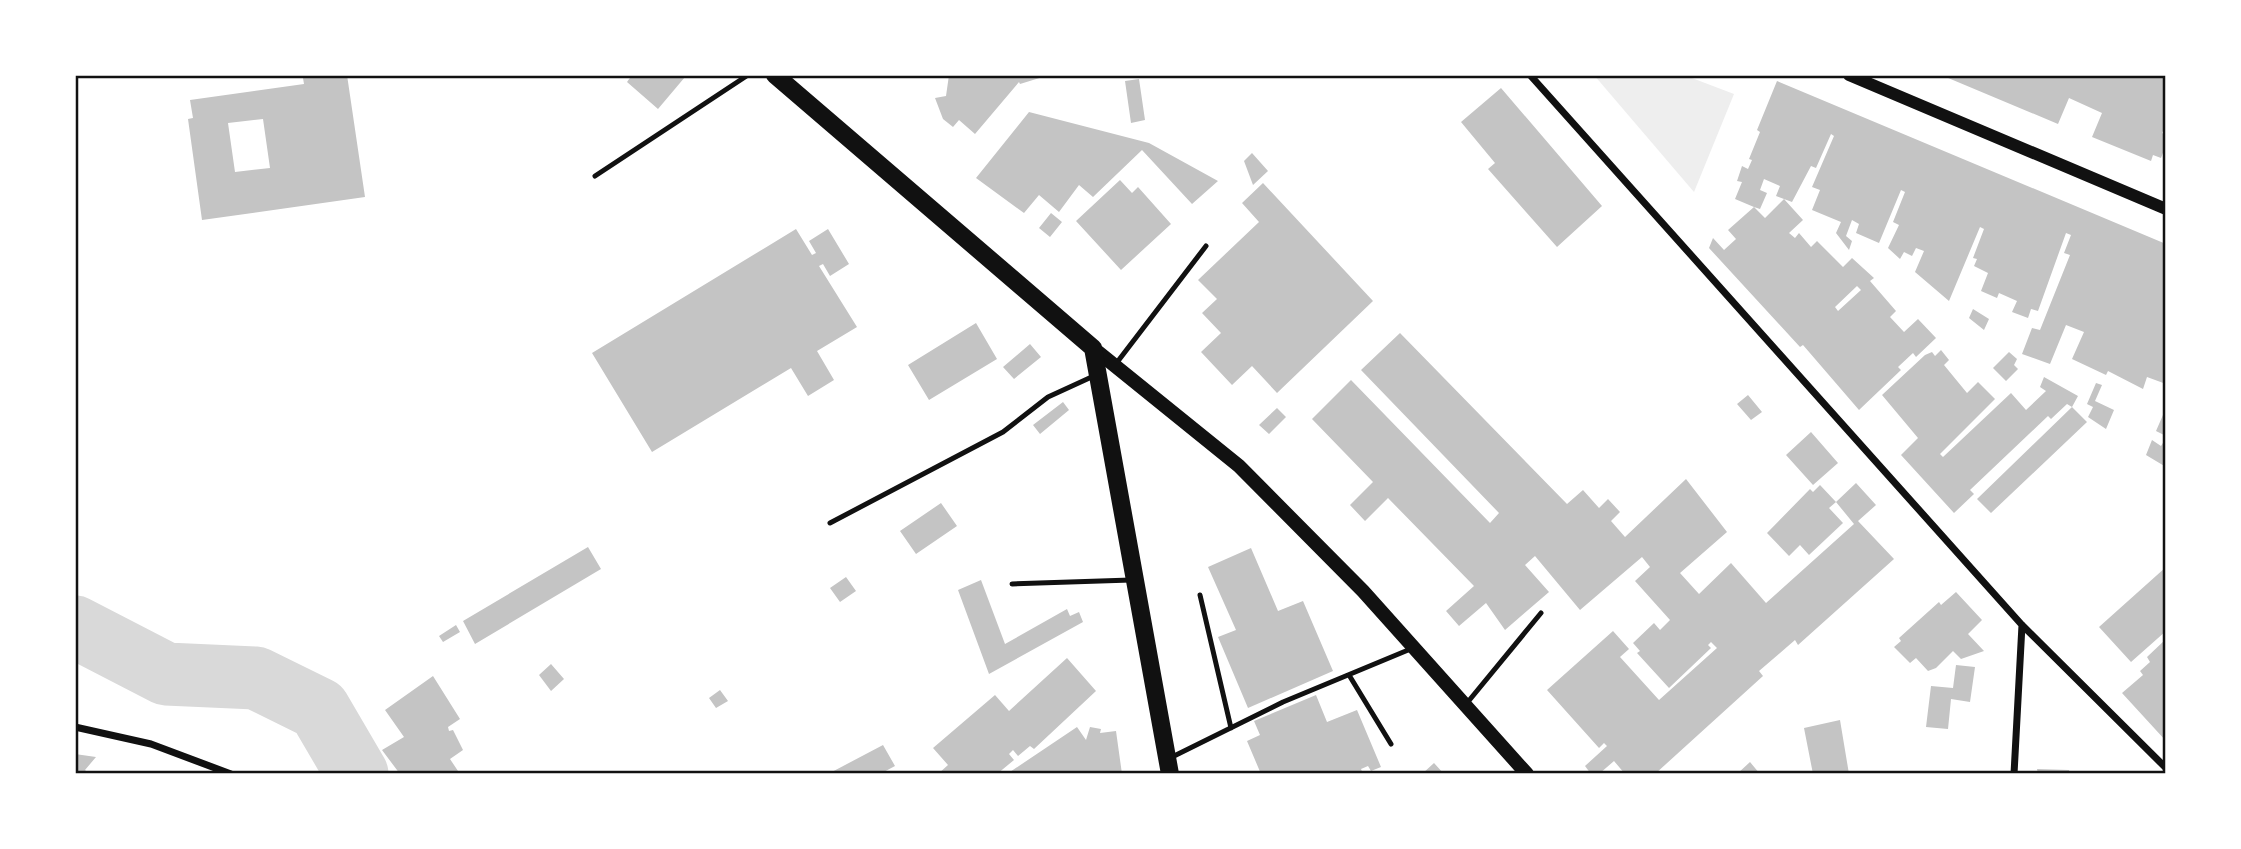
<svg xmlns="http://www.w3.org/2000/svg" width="2241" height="849" font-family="Barlow,sans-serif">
<rect width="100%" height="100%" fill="#fff"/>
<path fill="#eee" d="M1594 75H1684L1734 94 1694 192Z"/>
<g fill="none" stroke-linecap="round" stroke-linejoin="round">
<path stroke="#d9d9d9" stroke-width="63" d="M75 627 166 674 256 678 319 709 357 774"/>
</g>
<path fill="#c4c4c4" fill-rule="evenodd" d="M325 75H347L365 197 202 220 188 119 193 118 190 100 304 84 303 78ZM263 119 270 168 235 172 228 123Z
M632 75H683L685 77 658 109 627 82Z
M949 75H1046V76L1020 84 1019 82 975 134 959 120 953 127 943 119 935 98 946 96Z
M1941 75H2166V125L2162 133 2166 135V145L2161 158 2153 155 2151 161 2092 137 2102 113 2069 98 2058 124Z
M1139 79 1145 120 1131 123 1125 81Z
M1777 81 2166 244V384L2147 377 2143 389 2108 371 2106 375 2072 359 2084 332 2066 325 2050 364 2022 354 2032 328 2040 330 2070 255 2064 253 2071 235 2066 233 2038 311 2031 309 2028 318 2012 312 2017 301 1999 293 1997 298 1981 291 1988 273 1974 266 1977 259 1973 258 1984 229 1980 227 1949 301 1915 272 1924 251 1916 248 1912 256 1904 252 1900 259 1888 248 1899 225 1893 222 1905 192 1901 190 1879 243 1856 233 1859 224 1852 220 1846 236 1852 241 1849 250 1836 233 1841 222 1812 210 1820 190 1812 187 1834 136 1831 134 1816 168 1811 166 1792 202 1784 199 1803 220 1789 233 1795 238 1799 233 1811 247 1817 241 1843 267 1852 258 1874 278 1870 281 1896 311 1890 317 1904 332 1918 319 1936 338 1916 357 1913 353 1898 367 1901 370 1859 410 1803 345 1800 347 1709 248 1713 238 1724 250 1736 239 1728 230 1754 207 1735 199 1742 182 1737 181 1742 166 1748 169 1752 160 1749 159 1760 132 1757 130ZM1764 179 1780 186 1776 196 1784 199 1765 218 1754 207 1760 209 1767 193 1760 190ZM1857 286 1861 290 1838 311 1835 307Z
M1501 88 1602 206 1557 247 1488 169 1495 163 1461 122Z
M1029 112 1149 143 1218 181 1192 204 1142 150 1093 197 1079 185 1059 212 1039 195 1024 213 976 178Z
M1252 153 1268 171 1253 185 1244 161Z
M1120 180 1132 193 1138 187 1171 224 1121 270 1076 221Z
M1263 183 1373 301 1277 393 1252 366 1232 385 1201 352 1221 333 1202 313 1217 299 1198 280 1259 222 1242 203Z
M1051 213 1062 222 1050 237 1039 228Z
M796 229 812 255 816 253 809 241 828 229 849 264 830 276 823 264 819 266 857 327 817 351 834 380 808 396 791 368 652 452 592 353Z
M1973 309 1989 319 1984 330 1969 318Z
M976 323 997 359 929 400 908 365Z
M1400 333 1567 504 1583 490 1599 508 1608 499 1620 512 1611 521 1625 537 1686 479 1727 532 1680 573 1699 594 1731 563 1766 603 1854 524 1836 502 1856 483 1876 505 1858 521 1894 559 1798 645 1795 640 1759 671 1763 676 1655 774H1625L1614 761 1599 774H1591L1585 766 1607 746 1604 743 1599 748 1547 690 1613 631 1629 649 1620 657 1659 700 1717 648 1711 642 1708 645 1711 648 1669 688 1637 653 1640 651 1633 643 1654 623 1660 630 1670 620 1635 581 1650 567 1642 557 1580 610 1535 556 1525 565 1549 592 1505 630 1486 603 1459 626 1446 611 1474 586 1388 498 1365 521 1350 505 1373 482 1312 419 1351 380 1490 523 1499 513 1361 370Z
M1030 344 1041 357 1014 379 1003 367Z
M1941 350 1949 360 1944 365 1967 393 1978 382 1995 399 1940 454 1943 457 2011 393 2026 410 2046 391 2040 387 2044 377 2078 396 2072 407 2067 404 2051 419 2048 416 1970 490 1974 494 1954 513 1901 455 1918 438 1882 395 1925 355 1932 352 1935 356Z
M2009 352 2017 359 2014 365 2018 369 2006 381 1993 368Z
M2096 383 2102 385 2095 401 2114 410 2106 429 2088 417 2093 407 2087 404Z
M1748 395 1762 412 1751 420 1737 404Z
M1063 402 1069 410 1040 434 1033 425Z
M2072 407 2087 422 1991 513 1977 499Z
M1277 408 1286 417 1269 434 1259 425Z
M2166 408V436L2156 431Z
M1811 432 1838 463 1813 485 1786 455Z
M2166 438V467L2146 455 2152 440 2161 446Z
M1820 485 1836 502 1829 508 1843 523 1809 555 1800 545 1789 556 1767 533 1810 489 1813 492Z
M941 503 957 526 916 554 900 531Z
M588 547 601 569 475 644 463 621Z
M1251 548 1278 611 1303 601 1333 671 1248 708 1218 637 1236 630 1208 567Z
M2166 567V631L2131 662 2099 627Z
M846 577 856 591 840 602 830 588Z
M981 580 1005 644 1067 609 1070 616 1079 612 1083 622 989 674 958 590Z
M1956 592 1982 620 1968 634 1984 651 1961 659 1953 651 1936 668 1928 671 1916 658 1910 663 1894 647 1901 641 1899 638 1939 602 1941 605Z
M456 625 460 632 443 642 439 636Z
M2166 639V741L2122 693 2143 675 2140 671 2150 662 2147 657Z
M1067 658 1096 691 1034 749 1030 746 1018 756 1013 750 1009 754 1014 760 997 774H938L948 765 933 748 995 695 1009 711Z
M551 664 564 679 551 691 539 675Z
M1956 665 1975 667 1970 702 1951 699 1948 729 1926 727 1931 686 1953 688Z
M433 676 460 719 448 727 449 731 453 730 463 750 450 759 460 774H400L382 750 404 737 385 710Z
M720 690 728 701 716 708 709 698Z
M1316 695 1327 722 1357 710 1381 767 1371 771 1368 766 1361 769 1363 774H1261L1247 741 1260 735 1254 721Z
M1840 720 1849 774H1813L1804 728Z
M1077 727 1086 740 1090 727 1101 729 1100 733 1116 731 1122 774H1007Z
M883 745 895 766 880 774H828Z
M75 754 96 757 85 770 89 774H75Z
M1750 762 1760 774H1737Z
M1434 763 1444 774H1422Z
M2037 769 2069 770 2070 774H2038Z"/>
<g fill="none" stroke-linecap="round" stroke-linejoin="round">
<path stroke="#111" stroke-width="5" d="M595 176 748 75
M1115 365 1206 246
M830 523 1003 432 1048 397 1096 375
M1012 584 1131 580
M1200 595 1231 728
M1349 675 1391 744
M1467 703 1541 613
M1170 758 1283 702 1413 648"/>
<path stroke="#111" stroke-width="7" d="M1530 75 2022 625 2166 768
M75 727 151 744 231 774
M2014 774 2022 625"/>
<path stroke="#111" stroke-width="12" d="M1849 75 2166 209"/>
<path stroke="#111" stroke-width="14" d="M1093 348 1239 466 1363 591 1527 774"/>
<path stroke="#111" stroke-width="18" d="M775 75 1093 348 1170 774"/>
</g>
<rect width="2241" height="849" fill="none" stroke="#ffffff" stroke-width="154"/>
<rect x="77" y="77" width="2087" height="695" fill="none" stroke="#111" stroke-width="2.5"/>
</svg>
